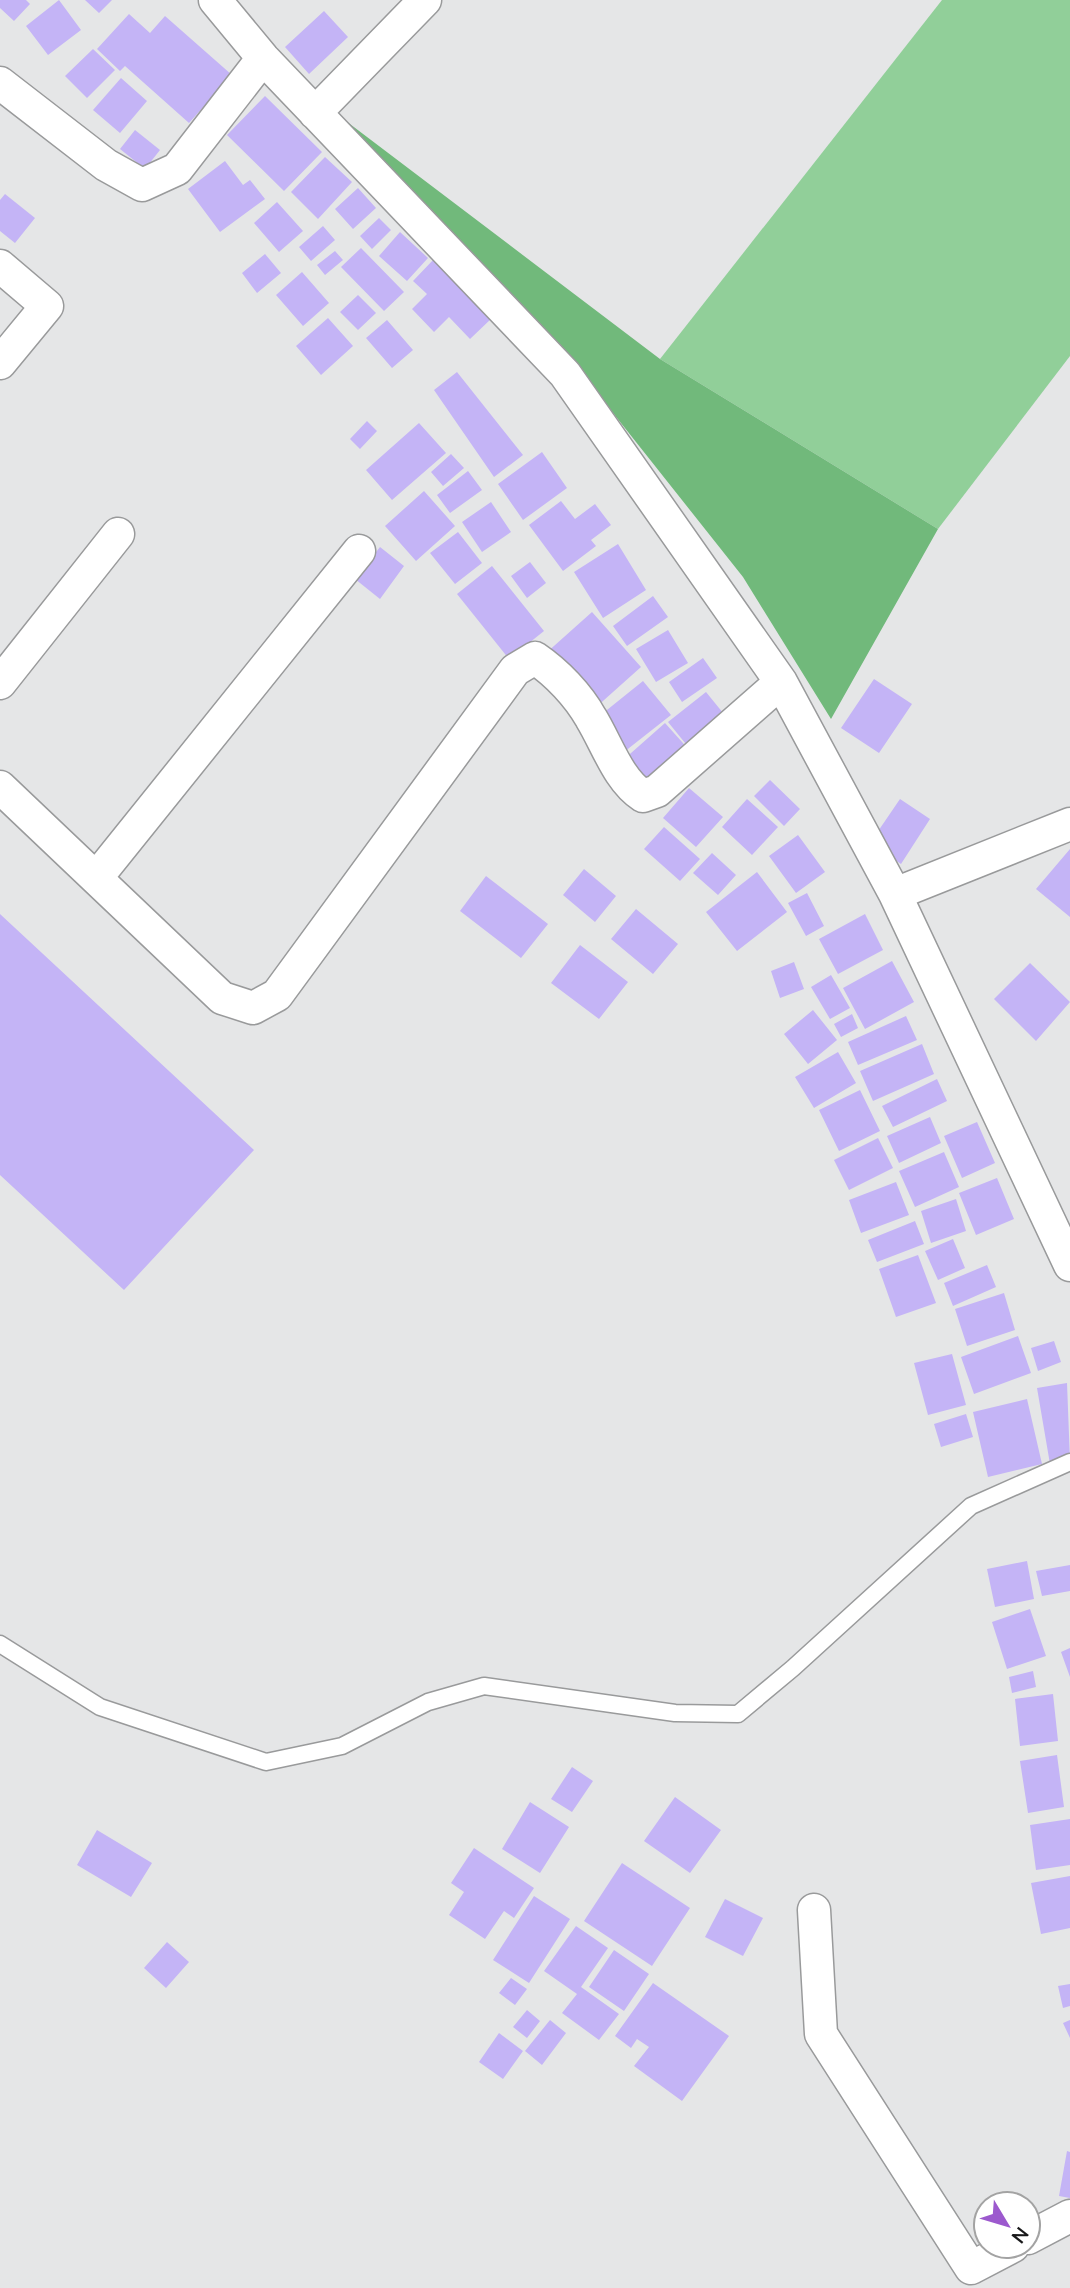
<svg xmlns="http://www.w3.org/2000/svg" width="1070" height="2288" font-family="'Nunito Sans',sans-serif">
<rect width="100%" height="100%" fill="#e5e6e7"/>
<path fill="#91cf99" d="M942 0H1070V356L938 529 660 359Z"/>
<path fill="#71b97b" d="M338 115 660 359 938 529 831 719 743 577 571 360Z"/>
<path fill="#c4b4f6" d="M0 0H26L30 4 14 21 0 8Z
M59 0 81 30 48 55 26 26Z
M85 0H112L99 13Z
M324 11 348 37 309 74 285 47Z
M129 14 150 33 165 16 232 75 189 123 125 66 120 71 97 49Z
M93 49 115 70 87 98 65 76Z
M121 78 147 101 120 133 93 110Z
M265 96 322 152 284 191 227 135Z
M135 130 160 150 145 169 120 149Z
M325 157 352 182 318 219 291 192Z
M225 161 243 185 250 180 265 199 220 232 188 189Z
M358 188 376 208 353 229 335 209Z
M5 194 35 218 15 243 0 231V200Z
M277 202 303 231 279 252 254 223Z
M379 218 391 230 372 249 360 236Z
M323 226 335 240 311 261 299 247Z
M400 232 428 258 407 281 379 256Z
M361 248 404 292 384 311 341 267Z
M335 251 343 260 325 275 317 265Z
M265 254 281 273 257 293 242 273Z
M434 259 492 318 470 339 449 317 434 332 412 309 427 294 413 281Z
M302 272 329 303 303 326 276 295Z
M358 295 376 313 358 330 340 312Z
M328 318 353 346 321 375 296 346Z
M387 320 413 350 392 368 366 338Z
M457 372 523 455 494 477 434 390Z
M367 421 377 431 360 449 350 439Z
M419 423 446 453 392 500 366 470Z
M542 452 567 488 523 520 498 484Z
M451 454 464 468 443 486 431 472Z
M468 471 482 490 450 513 437 495Z
M424 491 455 526 416 561 385 526Z
M561 501 575 519 595 504 611 525 591 540 596 546 563 571 529 525Z
M491 502 511 532 482 552 462 522Z
M458 532 482 563 455 584 430 553Z
M618 544 646 590 603 618 574 572Z
M380 547 404 566 380 599 355 579Z
M530 562 546 583 527 598 511 576Z
M492 566 544 631 509 659 457 594Z
M653 596 668 617 627 646 613 626Z
M592 612 641 667 594 709 545 654Z
M668 630 688 663 656 682 636 649Z
M703 658 717 678 682 702 669 682Z
M874 679 912 704 879 753 841 728Z
M643 681 671 715 624 752 597 718Z
M706 692 732 724 694 754 668 722Z
M665 723 691 752 648 791 622 761Z
M770 780 800 809 784 826 754 796Z
M689 788 723 817 696 847 663 818Z
M747 799 778 827 752 855 722 827Z
M900 799 930 819 901 864 870 843Z
M664 827 700 859 680 881 644 849Z
M798 835 825 872 796 893 769 856Z
M1070 849V917L1036 889Z
M712 853 736 875 718 895 693 873Z
M584 869 616 896 595 922 563 895Z
M757 872 787 912 737 951 706 912Z
M486 876 548 924 521 958 460 911Z
M807 893 824 926 806 936 788 903Z
M636 909 678 944 653 974 611 939Z
M0 914 254 1150 124 1290 0 1175Z
M865 914 883 950 838 974 819 939Z
M580 945 628 982 599 1019 551 983Z
M892 961 914 1002 865 1029 843 988Z
M794 962 804 989 780 998 771 971Z
M1030 963 1070 1002 1036 1041 994 999Z
M831 975 850 1008 830 1019 811 987Z
M813 1010 837 1040 808 1064 784 1034Z
M852 1014 858 1028 841 1037 834 1024Z
M906 1016 917 1040 858 1065 848 1042Z
M922 1044 934 1074 873 1101 860 1071Z
M838 1052 856 1083 814 1108 795 1077Z
M937 1079 947 1101 893 1127 882 1106Z
M860 1090 880 1131 839 1151 819 1110Z
M930 1117 941 1143 899 1163 887 1136Z
M977 1122 995 1163 962 1178 944 1136Z
M878 1138 893 1168 849 1190 834 1160Z
M944 1152 959 1187 915 1207 899 1171Z
M997 1178 1014 1219 976 1235 959 1193Z
M896 1182 909 1215 861 1233 849 1200Z
M956 1199 966 1231 931 1243 921 1211Z
M915 1221 924 1244 877 1262 868 1240Z
M953 1239 965 1268 938 1280 925 1251Z
M918 1255 936 1303 896 1317 879 1269Z
M987 1265 996 1287 953 1306 944 1283Z
M1004 1293 1015 1330 967 1346 955 1309Z
M1018 1336 1031 1373 974 1394 961 1357Z
M1054 1341 1061 1362 1038 1371 1031 1348Z
M952 1354 966 1405 928 1415 914 1363Z
M1067 1383 1070 1461 1050 1464 1037 1388Z
M1027 1399 1042 1464 988 1477 973 1412Z
M966 1414 973 1437 941 1447 934 1424Z
M1027 1561 1034 1599 995 1607 987 1569Z
M1070 1565V1591L1042 1596 1036 1571Z
M1030 1609 1046 1656 1007 1669 992 1622Z
M1070 1648V1677L1061 1652Z
M1033 1671 1036 1687 1012 1693 1009 1677Z
M1053 1694 1058 1741 1020 1746 1015 1699Z
M1057 1755 1064 1807 1028 1813 1020 1761Z
M572 1767 593 1781 572 1812 551 1799Z
M675 1797 721 1830 690 1873 644 1841Z
M530 1802 569 1827 540 1873 502 1849Z
M1070 1819V1865L1036 1870 1030 1825Z
M97 1830 152 1863 131 1897 77 1865Z
M474 1848 534 1888 514 1918 504 1911 485 1939 449 1915 464 1892 451 1883Z
M622 1863 690 1908 652 1966 584 1921Z
M1070 1876V1928L1041 1934 1031 1883Z
M534 1896 570 1919 529 1983 493 1960Z
M725 1899 763 1918 743 1956 705 1937Z
M576 1926 608 1948 581 1987 619 2014 599 2040 562 2013 577 1994 544 1971Z
M167 1942 189 1962 166 1988 144 1968Z
M614 1950 649 1974 624 2011 589 1987Z
M511 1978 527 1989 515 2005 499 1993Z
M653 1983 729 2036 682 2101 634 2066 649 2047 637 2039 631 2048 615 2036Z
M1070 1984V2006L1063 2008 1058 1986Z
M527 2010 540 2021 527 2038 513 2027Z
M550 2020 566 2033 542 2065 525 2051Z
M1070 2020V2038L1063 2023Z
M499 2033 523 2051 503 2079 479 2062Z
M1067 2151 1070 2152V2198L1059 2196Z"/>
<g fill="none" stroke-linecap="round" stroke-linejoin="round">
<defs>
<path id="service" d="M0 1644 100 1707 266 1762 342 1746 428 1702 484 1686 675 1713 738 1714 793 1668 971 1506 1070 1462"/>
<path id="minor" d="M215 0 263 58 565 374 781 682 895 894 1070 1265
M0 83 106 165 142 185 177 169 263 58
M315 113 425 0
M0 266 47 306 0 363
M0 683 118 534
M0 787 222 998 253 1008 277 995 515 670 535 658C557 673 578 695 591 718 607 744 618 780 643 796L657 791 781 682
M97 877 359 551
M895 894 1070 824
M814 1910 821 2034 971 2268 1013 2246
M1028 2238 1070 2216"/>
</defs>
<use href="#service" stroke="#999a9b" stroke-width="19"/>
<use href="#minor" stroke="#999a9b" stroke-width="35"/>
<use href="#service" stroke="#fff" stroke-width="16"/>
<use href="#minor" stroke="#fff" stroke-width="32"/>
</g>
<g transform="translate(1007 2225) rotate(128)"><circle r="33" fill="#ffffff" stroke="#a3a3a3" stroke-width="2"/>
<path d="M0-5L12 26L0 18L-12 26Z" fill="#9c59ce"/>
<text y="-10" font-size="19" font-weight="bold" text-anchor="middle" fill="#181819">N</text>
</g>
</svg>
